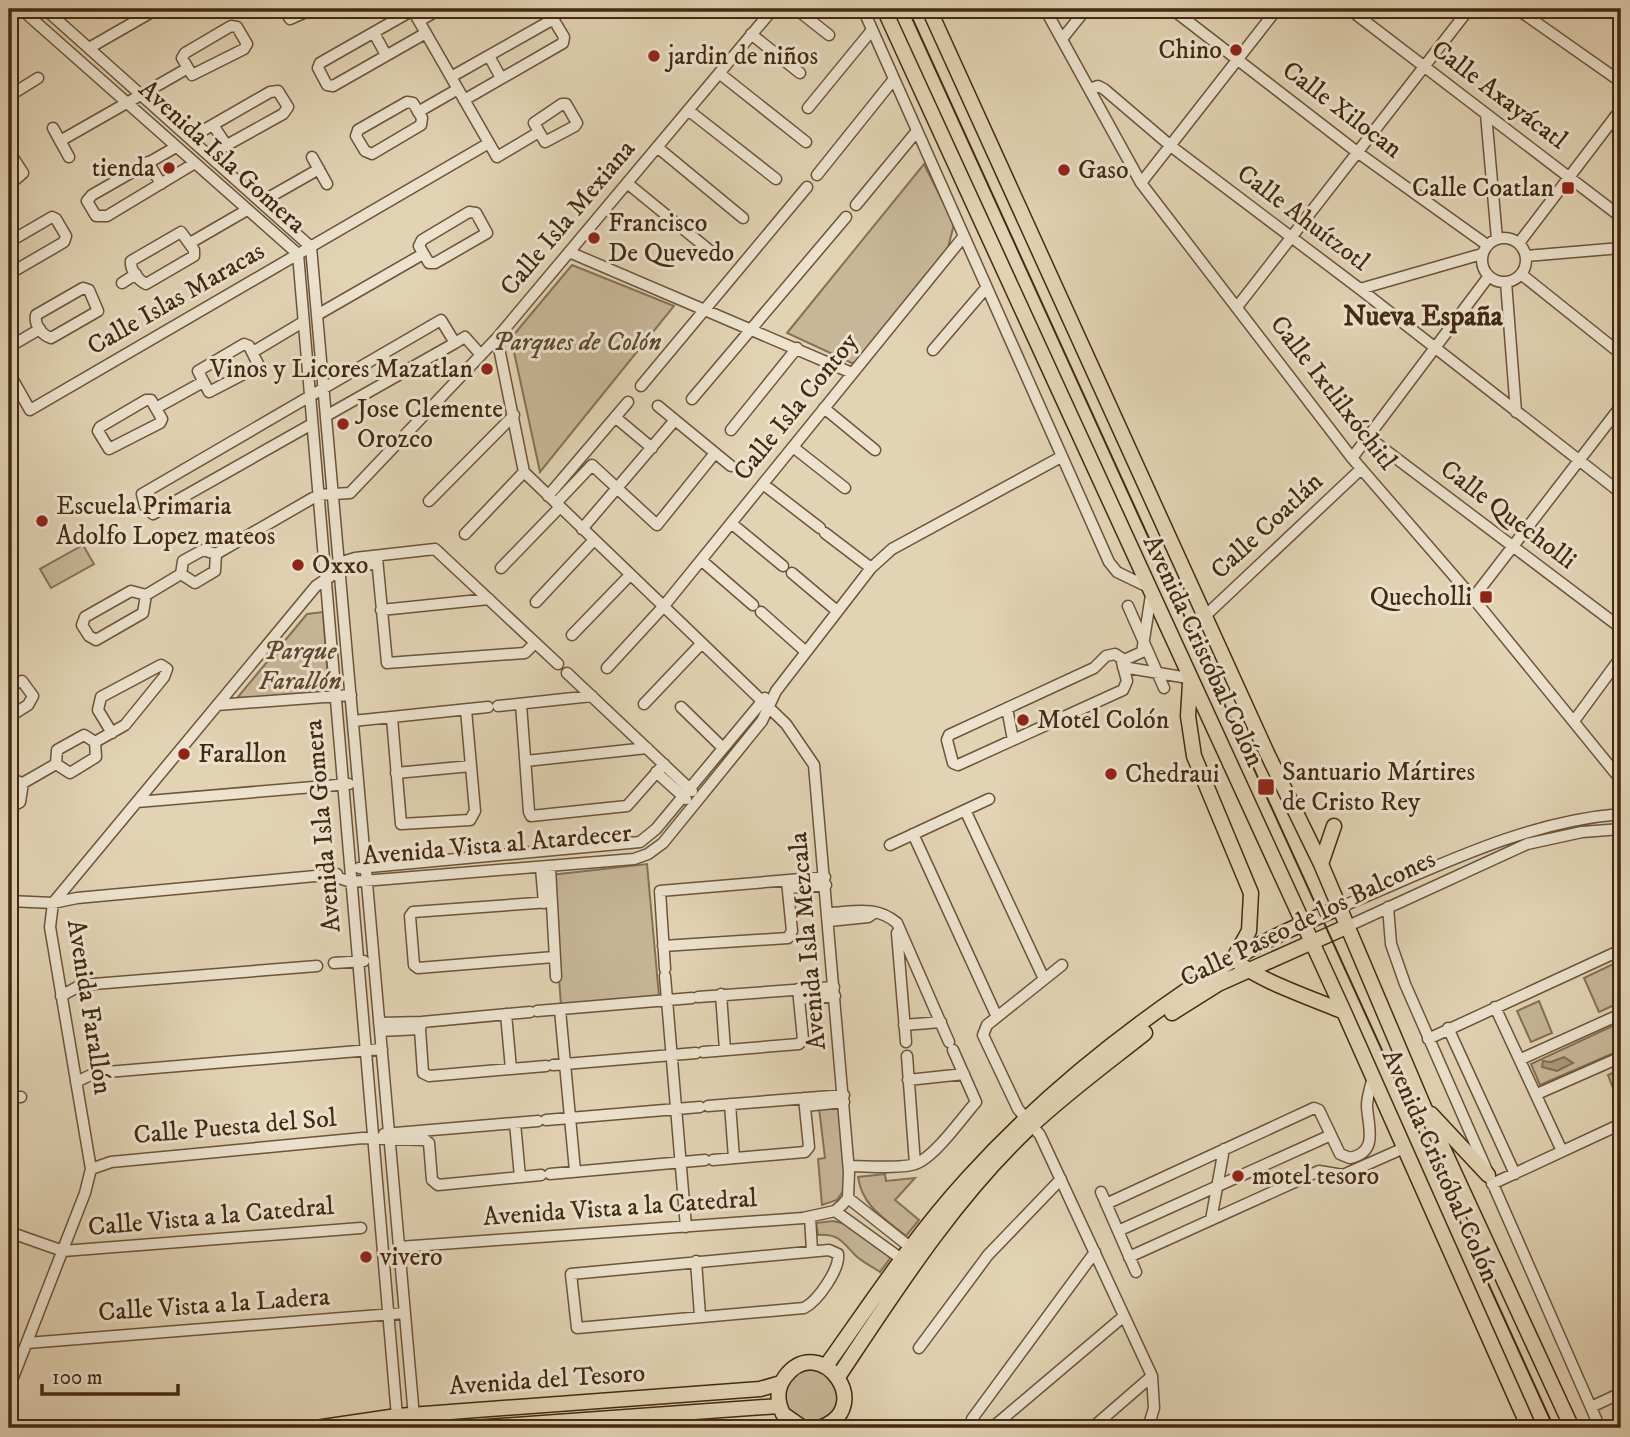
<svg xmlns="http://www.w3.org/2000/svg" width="1630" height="1437" font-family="'IM FELL DW Pica',serif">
<rect width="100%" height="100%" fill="#e2d3b4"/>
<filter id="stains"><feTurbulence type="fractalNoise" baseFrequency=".00286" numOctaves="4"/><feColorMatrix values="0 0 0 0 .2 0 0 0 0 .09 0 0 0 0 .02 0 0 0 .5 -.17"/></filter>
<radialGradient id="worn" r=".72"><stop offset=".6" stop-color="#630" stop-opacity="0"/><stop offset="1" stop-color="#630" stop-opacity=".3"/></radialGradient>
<path fill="#c7b698" stroke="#867055" stroke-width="2" d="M924 164 954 224 948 248 854 364 787 333Z
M572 265 674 306 540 472 511 338Z
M83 545 94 564 51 588 40 569Z
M323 612 329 692 237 698 307 614Z
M647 864 659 996 561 1005 551 875Z
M1613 964 1621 983V1002L1599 1012 1584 978Z
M1539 1001 1552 1033 1531 1042 1517 1011Z
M1621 1022V1050L1540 1085 1531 1064Z
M1621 1069V1109L1608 1075Z
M819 1108H840L845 1188 837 1200 822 1205 818 1159 825 1158Z
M885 1174 886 1181 915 1178 895 1200 919 1220 906 1236C885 1219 862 1206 858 1177Z
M833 1221 850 1225 891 1257 880 1272C873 1267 862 1262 855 1255 844 1244 839 1233 818 1235L816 1223Z
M784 1397a27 27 0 1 1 54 0a27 27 0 1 1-54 0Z
M757 1420H773L788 1428H747Z"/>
<path fill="#ac997d" stroke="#826c52" stroke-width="2" d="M1564 1057 1573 1063 1557 1071 1542 1067 1543 1061 1551 1062Z"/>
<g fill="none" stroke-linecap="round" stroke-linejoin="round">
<defs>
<path id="minor" d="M21 9 298 254 398 1428
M45 9 311 247 415 1428
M284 9 290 19 313 9
M412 9 497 157 539 132
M796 9 829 35
M863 9 1109 562 1117 572 1146 586
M1045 9 1141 183 1352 458 1473 598 1621 780
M1172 9 1357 152 1487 245
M1349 9 1621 217
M1517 9 1621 82
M413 10 320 63 318 68 327 85 333 86 426 33
M419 21 440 9
M231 26 237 27 247 44 244 49 192 75 182 58 185 53Z
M374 33 386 55
M751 34 800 73
M1062 39 1086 9
M89 48 157 9
M489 56 501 78
M719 73 806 142
M451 77 550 21 555 22 564 37 563 43 464 100
M1089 89 1098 86 1104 89 1172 147 1360 289 1621 493
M9 96 38 78
M407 102 413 103 422 118 421 125 372 154 365 151 356 136 358 130Z
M562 104H566L577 123 575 126 545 142 534 123Z
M808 108 872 30
M688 110 776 179
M418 112 458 89
M1486 114 1497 239
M213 125 227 146
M53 128 69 157
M190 138 270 92 278 91 288 107 283 114 209 155
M60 141 188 68
M176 147 92 195 87 201 96 216H107L195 163
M657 147 743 218
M9 156H12L23 173 9 185
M312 157 327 184
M148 162 161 184
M817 175 894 79
M627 183 714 254
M1141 183 1277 9
M261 202 319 169
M856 205 917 131
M469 212 476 213 487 233 435 263H429L419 246 422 240Z
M181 232 194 250V256L146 284C138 280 130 270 131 261Z
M1482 260a22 22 0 1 1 44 0a22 22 0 1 1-44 0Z
M9 242 52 217 56 219 66 236 64 242 9 274
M190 243 247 210
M1519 243 1621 109
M569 252 852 373
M1526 256 1621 248
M1521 274 1621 354
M1506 282 1516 412
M122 283 136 274
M83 288 89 290 98 311 51 338C42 335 34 325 36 315Z
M1360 289 1482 254
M1237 307 1469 9
M317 315 423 254
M455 343 465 337 481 355
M244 344 249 346 259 366 209 392 198 371Z
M9 347 40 329
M933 350 986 288
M253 352 303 322
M383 354 393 378
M9 373 30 410 489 143
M641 386 807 187
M692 399 846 217
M146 400H151L162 419 160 423 109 449 98 431 100 427Z
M658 406 731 466
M156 408 203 382
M824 408 875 450
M615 417 652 448
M312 424 153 514 145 506 142 494 441 320 455 343 326 416
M731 430 797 348
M1368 437 1621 628
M793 447 845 488
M1352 458 1489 276
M763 484 820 528
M548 496 628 402
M429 501 514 415
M556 503 592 465 657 525 715 453
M731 523 783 566
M582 529 675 420
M825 533 871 568
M465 534 524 472
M377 558 387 663 525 653 535 643
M701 560 753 605
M336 564 355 558 435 549 558 664
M501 568 560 507
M792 573 837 611
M181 574 183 561 203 550 216 554 318 495 350 493 497 338 773 9
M181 574 195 583 215 571 216 554
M131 591 146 595 143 613 96 640 89 636 82 625 85 617Z
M146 595 181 574
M1473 598 1621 406
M536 602 594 540
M1128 606 1164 688
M381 610 489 599
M761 612 806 652
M1205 616 1361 469
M572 635 630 575
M1115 654 1121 658 1127 681 1123 690 958 765 953 763 947 740 949 735 1094 668 1106 656Z
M1122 661 1142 652 1151 595
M1123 667 1188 678
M607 668 663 607 964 236
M567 673 692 791
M9 685 22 681 33 696 28 705 9 717
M521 704 529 812 531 816 627 806 664 764
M644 704 701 644
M217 705 351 695
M498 706 592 696
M681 707 723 748
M1007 708 1013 740
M392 718 401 824 470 820 475 811 466 710
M353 721 488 707
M1574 721 1621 657
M95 742 125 725 164 677 167 669 161 665 101 697 98 710 112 733
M526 761 647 748
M56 764 70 773 96 757 95 742
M56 764 57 750 84 735 95 742
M656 772 686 799
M396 773 471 766
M9 779 23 783 56 764
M137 802 349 784
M9 808 20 802 23 783
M965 810 1044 979
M913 834 997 1017
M890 845 989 799
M359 868 640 842 656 829 765 698
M541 868 544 903
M550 868 556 977
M333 876 351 882 634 859 648 854 663 843 762 721 776 691 871 568 892 549 1061 457
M788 888 826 885
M9 901 53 903 77 898 337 874
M550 902 413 912 410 916 414 965 418 968 554 957
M1388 907 1391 944 1405 984 1600 1428
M1338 908C1431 870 1520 822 1621 814
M828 913C854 912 876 905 897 923L949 1042
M829 921 868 917 874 913
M1346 927 1527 844 1582 832 1621 829
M897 933 906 1042
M663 946 788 938 792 931 787 881
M334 963 364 961
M1062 965 987 1025 983 1035 1018 1109 1040 1135 1152 1376 1154 1408 1148 1428
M665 969 660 891 825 877
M665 976 686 1227
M721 994 725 1050
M61 996 81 985 317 966
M698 997 834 987
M799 999 835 996
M1495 1007 1562 1151
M560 1010 575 1171
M537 1011 692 998
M506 1014 511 1069
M422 1022 530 1012
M379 1023 422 1022 420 1029 423 1073 429 1076 546 1066
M904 1025 941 1022
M1448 1028 1515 1174
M380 1031 420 1029
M1428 1039 1621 950
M703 1052 799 1044 803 1039 798 989
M907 1056 915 1164
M1521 1059 1621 1014
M553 1065 696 1053
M908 1080 964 1074
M76 1082 95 1073 382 1049
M1537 1094 1621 1057
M9 1097H21
M730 1104 734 1158
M708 1106 844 1095
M805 1106 844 1102
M546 1120 700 1107
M515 1123 520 1177
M384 1134 538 1121
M713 1160 805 1152 809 1147 804 1098
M849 1166C866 1166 901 1169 915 1164 934 1158 962 1118 976 1102L953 1050
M91 1169 111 1162 363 1138 425 1140 429 1143 432 1180 438 1185 541 1175
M550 1174 705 1160
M1492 1184 1621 1124
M1101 1192 1136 1272
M848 1198 915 1251
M1106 1204 1314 1108 1319 1110 1340 1154 1350 1158C1379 1152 1368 1127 1367 1106 1367 1096 1371 1086 1373 1077
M835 1211 907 1263
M810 1217 812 1251
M1211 1220 1224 1149
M1118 1231 1331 1135
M9 1232 63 1251 361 1228
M399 1247 803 1218 835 1211 842 1205 848 1198 849 1172 814 765 786 724 524 472 497 338
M829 1250 838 1254C840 1269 818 1301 804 1308L577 1328 571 1274Z
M1129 1257 1319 1171 1343 1175 1404 1148
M696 1261 700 1316
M27 1343 405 1313
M919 1348 988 1255 1061 1179
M9 1388 85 1193 91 1169 50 927 53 903 316 586 340 570 377 563
M1591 1407 1621 1393
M972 1419 1095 1252
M993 1427 1124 1316
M1092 1428 1152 1376"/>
<path id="major" d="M884 9 1344 1012 1529 1428
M929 9 1267 753 1321 864 1424 1107 1572 1428
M1190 683 1188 716 1194 756 1251 893 1249 931 1234 958C1250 978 1317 1000 1344 1012
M1321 864 1334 826
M1172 1013 1218 984 1346 927
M1431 1114 1488 1175
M826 1366C871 1303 914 1237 967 1179 1043 1095 1136 1021 1233 960 1265 939 1303 924 1338 908
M838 1377C896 1290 953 1200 1029 1128 1065 1094 1106 1064 1145 1033
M316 1428 397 1416 760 1389 781 1383
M472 1428 779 1406
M803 1428 783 1414C777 1401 776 1389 785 1377 820 1330 878 1409 819 1428"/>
</defs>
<use href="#minor" stroke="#6c543a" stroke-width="13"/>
<use href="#major" stroke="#442912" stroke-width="17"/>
<use href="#minor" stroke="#ece2ce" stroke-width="10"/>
<use href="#major" stroke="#e2d3b4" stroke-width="14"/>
<path stroke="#442912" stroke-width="2" d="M908 9 1554 1428"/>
</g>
<g fill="#8f2418" stroke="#ece2ce" stroke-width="2.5">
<circle cx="1236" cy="50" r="7"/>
<circle cx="654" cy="56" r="7"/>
<circle cx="169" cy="168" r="7"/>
<circle cx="1064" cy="170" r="7"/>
<rect x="1561" y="181" width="14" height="14" rx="3.5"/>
<circle cx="594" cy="238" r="7"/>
<circle cx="487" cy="369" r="7"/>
<circle cx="343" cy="424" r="7"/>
<circle cx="42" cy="521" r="7"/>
<circle cx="298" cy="565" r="7"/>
<rect x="1479" y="590" width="14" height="14" rx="3.5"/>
<circle cx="1023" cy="720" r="7"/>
<circle cx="184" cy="754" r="7"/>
<circle cx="1111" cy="774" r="7"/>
<rect x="1257" y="778" width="18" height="18" rx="3.5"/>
<circle cx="1238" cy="1176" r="7"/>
<circle cx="366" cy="1257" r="7"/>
</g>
<g text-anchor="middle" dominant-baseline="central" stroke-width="6" stroke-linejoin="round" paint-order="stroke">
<g font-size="26" fill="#442912" stroke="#ece2ce" text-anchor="start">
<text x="1222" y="50" text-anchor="end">Chino</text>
<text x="668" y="56">jardin de niños</text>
<text x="155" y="168" text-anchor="end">tienda</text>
<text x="1078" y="170">Gaso</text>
<text x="1554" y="188" text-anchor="end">Calle Coatlan</text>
<text x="608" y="223">Francisco<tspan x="608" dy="30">De Quevedo</tspan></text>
<text x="473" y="369" text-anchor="end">Vinos y Licores Mazatlan</text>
<text x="357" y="409">Jose Clemente<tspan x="357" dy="30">Orozco</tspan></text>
<text x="56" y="506">Escuela Primaria<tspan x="56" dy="30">Adolfo Lopez mateos</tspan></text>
<text x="312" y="565">Oxxo</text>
<text x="1472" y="597" text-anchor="end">Quecholli</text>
<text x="1037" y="720">Motel Colón</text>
<text x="198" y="754">Farallon</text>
<text x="1282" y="772">Santuario Mártires<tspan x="1282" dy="30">de Cristo Rey</tspan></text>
<text x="1125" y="774">Chedraui</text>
<text x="1252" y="1176">motel tesoro</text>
<text x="380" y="1257">vivero</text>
</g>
<g font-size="26" fill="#442912" stroke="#ece2ce">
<text transform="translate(1499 95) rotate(37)">Calle Axayácatl</text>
<text transform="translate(1342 110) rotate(37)">Calle Xilocan</text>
<text transform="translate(222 157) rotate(42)">Avenida Isla Gomera</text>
<text transform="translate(568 218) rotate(-50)">Calle Isla Mexiana</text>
<text transform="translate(1303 218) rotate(37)">Calle Ahuítzotl</text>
<text transform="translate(176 299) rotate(-30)">Calle Islas Maracas</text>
<text transform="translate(1333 393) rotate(52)">Calle Ixtlilxóchitl</text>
<text transform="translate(796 407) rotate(-51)">Calle Isla Contoy</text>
<text transform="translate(1508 515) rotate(37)">Calle Quecholli</text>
<text transform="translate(1267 526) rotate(-43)">Calle Coatlán</text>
<text transform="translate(1203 651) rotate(65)">Avenida Cristóbal Colón</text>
<text transform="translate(323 826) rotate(-95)">Avenida Isla Gomera</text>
<text transform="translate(497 845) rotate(-5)">Avenida Vista al Atardecer</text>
<text transform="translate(1308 919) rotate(-26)">Calle Paseo de los Balcones</text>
<text transform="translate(808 941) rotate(-95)">Avenida Isla Mezcala</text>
<text transform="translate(89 1007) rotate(81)">Avenida Farallón</text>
<text transform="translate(235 1127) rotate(-5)">Calle Puesta del Sol</text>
<text transform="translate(1440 1166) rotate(66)">Avenida Cristóbal Colón</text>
<text transform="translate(620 1208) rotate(-4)">Avenida Vista a la Catedral</text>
<text transform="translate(211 1217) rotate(-5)">Calle Vista a la Catedral</text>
<text transform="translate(214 1305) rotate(-4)">Calle Vista a la Ladera</text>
<text transform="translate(547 1380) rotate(-4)">Avenida del Tesoro</text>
</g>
<g font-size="26" font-style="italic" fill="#5e452d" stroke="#ece2ce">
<text x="577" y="342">Parques de Colón</text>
<text x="300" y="651">Parque<tspan x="300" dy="30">Farallón</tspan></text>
</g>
<g font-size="28" font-weight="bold" fill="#442912" stroke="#ece2ce">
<text x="1423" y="316">Nueva España</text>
</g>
</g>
<rect width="1630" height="1437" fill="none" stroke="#e2d3b4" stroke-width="35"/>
<rect x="10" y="10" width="1609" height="1416" fill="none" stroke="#442912" stroke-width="3.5"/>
<rect x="18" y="18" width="1595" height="1402" fill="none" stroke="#442912" stroke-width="2"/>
<path d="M42 1384v10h136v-10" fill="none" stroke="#442912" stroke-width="3.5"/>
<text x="52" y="1384" font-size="21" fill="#442912" stroke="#ece2ce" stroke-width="5" paint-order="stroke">100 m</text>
<rect width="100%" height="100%" filter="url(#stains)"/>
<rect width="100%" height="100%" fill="url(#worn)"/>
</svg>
